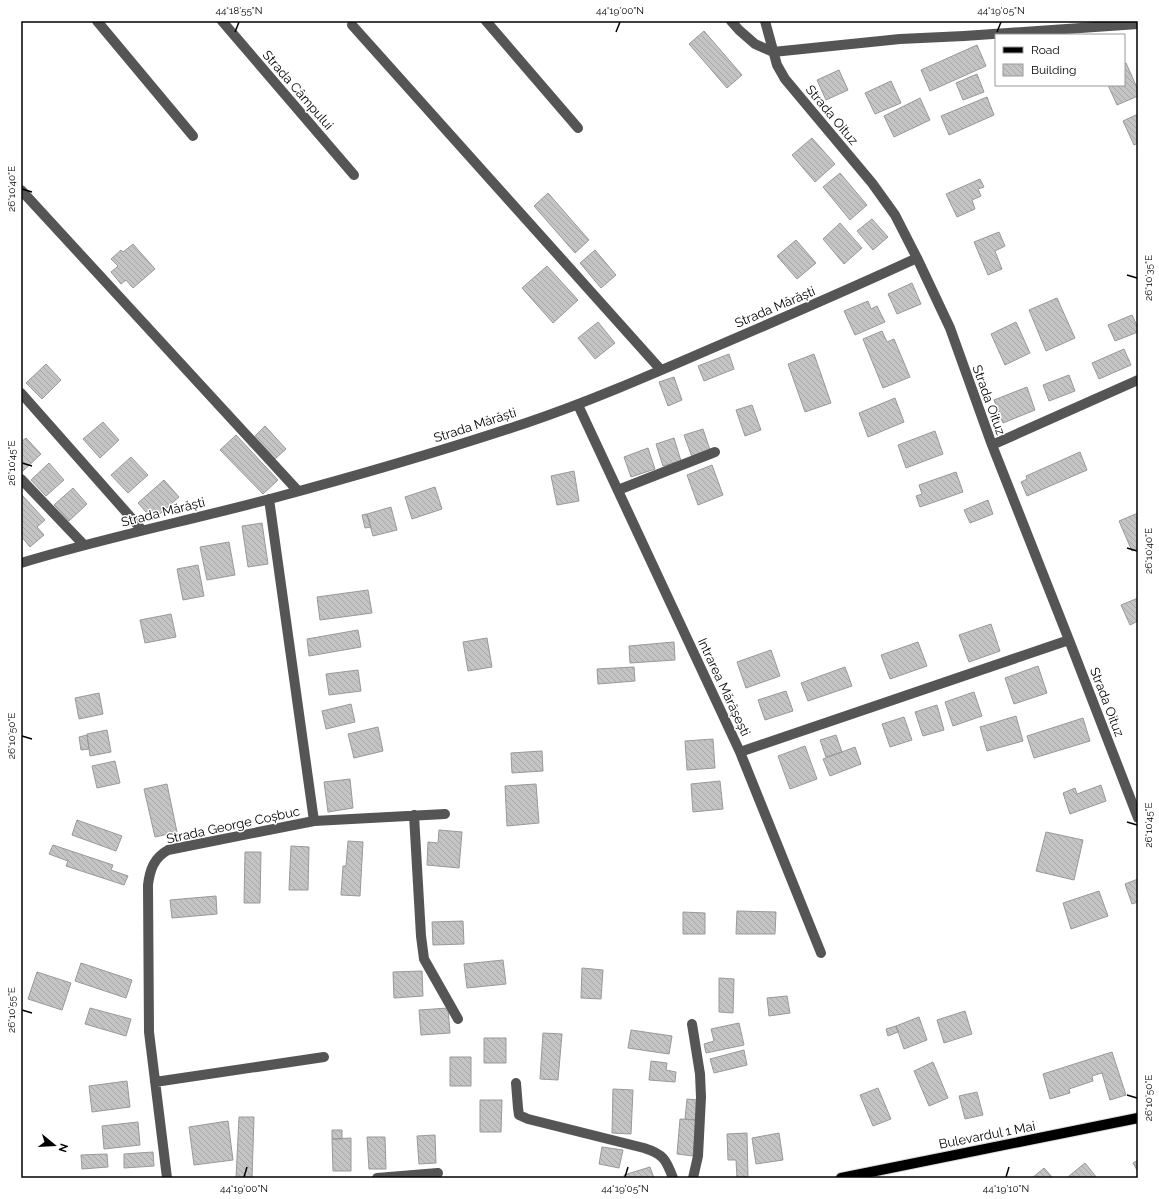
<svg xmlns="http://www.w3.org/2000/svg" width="1159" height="1199" font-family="Raleway,sans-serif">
<defs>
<pattern id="building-back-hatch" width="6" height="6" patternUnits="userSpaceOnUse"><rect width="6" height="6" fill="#c4c4c4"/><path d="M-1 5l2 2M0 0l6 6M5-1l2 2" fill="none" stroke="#a7a7a7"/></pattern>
</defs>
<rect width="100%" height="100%" fill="#fff"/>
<path fill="url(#building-back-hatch)" stroke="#999" d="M704 31 742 75 727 88 689 44Z
M977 45 986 66 930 91 921 70Z
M1126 63 1138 90V96L1117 105 1108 85H1124V64Z
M839 70 848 90 826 100 817 80Z
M977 74 984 92 963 100 956 83Z
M891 81 901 103 875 114 865 93Z
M987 97 994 115 949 135 941 116Z
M920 98 930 120 894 137 884 116Z
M1138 114V143L1134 145 1123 121Z
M812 138 835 164 815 182 792 155Z
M840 173 867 205 850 220 823 187Z
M980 179 984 187 978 189 981 196 972 200 975 209 957 217 946 194Z
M548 193 589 240 575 253 534 206Z
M872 219 888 237 873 250 857 231Z
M840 223 862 248 844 264 823 239Z
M999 232 1005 246 995 251 1002 269 988 275 974 242Z
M796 240 816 263 797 279 777 256Z
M133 244 155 269 133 288 126 280 121 284 111 272 118 266 111 259 121 250 123 252Z
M595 250 616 275 601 288 580 263Z
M547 266 578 300 553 323 522 288Z
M912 283 921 304 897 314 888 294Z
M1057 298 1075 338 1046 351 1029 310Z
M868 301 871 309 877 306 885 322 855 335 844 311Z
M1132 315 1138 328V332L1115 341 1108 325Z
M598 322 615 343 595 359 578 338Z
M1016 322 1030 353 1005 365 991 334Z
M882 331 887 342 894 339 910 377 883 388 863 339Z
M1124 349 1131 365 1099 379 1092 363Z
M729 354 734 369 704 381 698 366Z
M814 354 831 403 805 412 788 364Z
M46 364 61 380 42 399 26 383Z
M1069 375 1075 391 1049 401 1043 385Z
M674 377 682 400 668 406 659 382Z
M1027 387 1035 410 1003 423 994 400Z
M895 398 904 422 868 437 859 413Z
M752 405 761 430 745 436 736 410Z
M103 422 119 440 100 458 83 439Z
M265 426 286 449 275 459 254 437Z
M703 429 710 450 692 457 684 435Z
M935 431 943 454 906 468 898 445Z
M236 435 278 480 263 494 220 450Z
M26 438 41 454 23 471 21 469V442Z
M674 438 681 461 663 466 656 444Z
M648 448 655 469 631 477 624 457Z
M1080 452 1087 470 1027 496 1021 482 1027 479 1026 476Z
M131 457 148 475 128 493 111 475Z
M49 463 64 480 46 496 31 480Z
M712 465 723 495 698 505 687 475Z
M574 471 579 501 557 505 551 476Z
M956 472 963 492 920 507 916 496 922 494 919 485Z
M164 480 179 497 153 520 138 503Z
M435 487 442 509 412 519 405 497Z
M73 488 87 504 69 521 54 505Z
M21 494 45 520 37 527 44 535 30 547 21 536Z
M988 500 993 514 970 523 964 510Z
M391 507 397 530 373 536 367 514Z
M1138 513V548L1132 551 1119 521Z
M367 514 371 527 365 528 362 515Z
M262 523 268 564 248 567 242 526Z
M229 542 235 575 207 580 200 547Z
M198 565 204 596 183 600 177 569Z
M368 590 372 613 320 620 317 597Z
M1138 598V621L1130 625 1121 605Z
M171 614 176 637 145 643 140 620Z
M991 624 1000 651 969 662 959 635Z
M358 630 361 647 309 656 307 639Z
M487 638 492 667 468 671 463 642Z
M674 642 675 660 630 663 629 646Z
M918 642 927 666 890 679 881 655Z
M771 650 780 676 746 688 737 662Z
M1038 666 1047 693 1014 704 1005 678Z
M634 667 635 681 598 684 597 669Z
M845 667 852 686 808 701 801 683Z
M358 670 361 691 329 695 326 674Z
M786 691 793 711 765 720 758 700Z
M974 692 982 716 953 726 945 702Z
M99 693 103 714 79 719 75 698Z
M351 704 355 722 326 729 322 711Z
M937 705 944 730 923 736 915 712Z
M1016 716 1023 741 987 751 980 727Z
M904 717 912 740 890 747 882 724Z
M1083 718 1090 741 1034 758 1027 736Z
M378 727 383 751 354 758 348 734Z
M107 730 111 752 90 756 87 734Z
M87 735 89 749 81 750 79 737Z
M836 735 842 752 826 757 820 740Z
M713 739 715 768 687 770 685 741Z
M805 746 817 779 790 789 778 756Z
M855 747 861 764 830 776 823 759Z
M542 751 543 771 512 773 511 753Z
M115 761 120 783 97 788 92 766Z
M350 779 353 808 328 812 324 782Z
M720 781 723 809 693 812 691 784Z
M167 784 177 832 155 837 144 789Z
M536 784 539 823 507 826 505 786Z
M1101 785 1106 801 1070 814 1063 793 1075 788 1077 794Z
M77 820 122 836 116 851 72 835Z
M439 830 462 832 459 868 427 865 428 842 438 843Z
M1046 832 1083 840 1074 880 1036 871Z
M348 841 363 842 360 896 341 895 343 866H346Z
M53 845 113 865 111 870 128 876 124 885 66 866 68 861 49 854Z
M291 846 309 847 308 890H289Z
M245 852H261L260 903H244Z
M1138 879V902L1132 904 1125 884Z
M1099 891 1108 916 1071 929 1063 903Z
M216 896 217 914 172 918 170 900Z
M737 911 776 912 775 934H736Z
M683 912 705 913V934H683Z
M463 921 464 944 433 945 432 922Z
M503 960 506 984 467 988 464 964Z
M81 963 132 980 126 998 75 981Z
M582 968 603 970 601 999 581 998Z
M422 971 423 996 394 998 393 972Z
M37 972 71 983 62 1010 28 999Z
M719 978 734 979 733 1013 719 1012Z
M787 996 790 1013 769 1016 767 998Z
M90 1008 131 1019 126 1036 85 1024Z
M448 1008 450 1033 421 1035 419 1010Z
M965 1011 972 1034 944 1043 937 1020Z
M919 1017 927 1040 904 1049 896 1026Z
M739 1023 744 1045 706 1053 704 1044 714 1041 711 1029Z
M896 1026 898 1032 888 1036 886 1029Z
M631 1030 672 1036 669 1054 628 1048Z
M543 1033 562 1034 558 1080 540 1079Z
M484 1038H506V1063H484Z
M744 1050 747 1065 714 1073 710 1059Z
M1112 1052 1126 1095 1110 1100 1102 1073 1092 1076 1093 1081 1069 1089 1070 1093 1050 1099 1043 1074Z
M450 1057H471V1086H450Z
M651 1061 667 1063 666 1070 676 1072 675 1082 649 1080Z
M933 1062 948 1098 929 1106 914 1071Z
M127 1081 130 1107 92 1112 89 1086Z
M878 1088 891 1119 873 1126 860 1095Z
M613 1089 633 1090 631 1134 612 1133Z
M977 1092 983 1115 965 1119 959 1096Z
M687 1099 698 1100 696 1120 685 1119Z
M480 1100H502L501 1132H480Z
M239 1117H254L252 1178H236Z
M680 1119 696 1120 693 1156 677 1154Z
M228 1121 233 1160 194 1165 189 1127Z
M138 1122 140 1145 104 1149 102 1126Z
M332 1130H342V1139H332Z
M747 1133 748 1177 737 1178 736 1160H728L727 1134Z
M779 1133 783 1160 756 1164 752 1138Z
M435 1135 436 1163 419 1164 417 1136Z
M367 1137H385L386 1169H369Z
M351 1138V1171H333L332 1139Z
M602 1147 623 1150 619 1168 599 1164Z
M153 1152 154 1166 124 1168V1154Z
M107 1154 108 1167 82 1169 81 1155Z
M1138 1160V1172L1133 1163Z
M1085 1163 1097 1178H1070L1069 1176Z
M650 1167 654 1178H625L624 1175Z
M1044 1168 1053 1178H1032Z"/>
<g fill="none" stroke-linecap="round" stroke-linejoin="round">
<defs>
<path id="major" d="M841 1178 1138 1118"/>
</defs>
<use href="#major" stroke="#dbdbdb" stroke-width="12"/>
<path stroke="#555" stroke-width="10" d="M97 21 193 136
M222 21 354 175
M486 21 578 128
M731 21 739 30 755 44 773 52 900 39 964 36 1138 24
M765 21 777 65 785 79 872 183 895 215 917 258 950 328 992 445 1069 640 1138 818
M352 25 661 370
M21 190 298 491
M21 393 142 530
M578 405 740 752 821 953
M992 445 1138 380
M21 479 84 545
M618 490 715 452
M269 499 314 821
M21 563C103 538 187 521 270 499 356 476 442 451 526 423 588 402 648 376 708 350 778 320 848 290 917 258
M740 752 1069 640
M414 815 421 936 424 959 458 1019
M692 1024 700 1074 701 1097 698 1156 693 1178
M155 1082 324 1057
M516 1083 518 1108 519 1115 528 1119 644 1148C663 1154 666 1159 673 1178
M167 1178 149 1032 148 885C150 869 154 858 168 850L314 821 445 814
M377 1178 438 1173"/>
<use href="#major" stroke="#000" stroke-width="10"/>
</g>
<path fill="none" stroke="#000" stroke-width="1.5" d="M235 32 239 22M616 32 620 22M997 32 1001 22M22 189 32 192M1127 275 1137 278M22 463 32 466M1127 548 1137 551M22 736 32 739M1127 822 1137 825M22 1010 32 1013M1127 1095 1137 1098M244 1177 247 1167M625 1177 628 1167M1006 1177 1009 1167"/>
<g text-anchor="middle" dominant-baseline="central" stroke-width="3" stroke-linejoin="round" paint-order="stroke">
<g font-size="13" fill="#000" stroke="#fff">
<text transform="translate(298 90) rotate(49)">Strada Câmpului</text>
<text transform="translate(832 115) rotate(50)">Strada Oituz</text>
<text transform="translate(775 307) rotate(-23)">Strada Mărăști</text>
<text transform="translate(989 400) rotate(70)">Strada Oituz</text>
<text transform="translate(475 425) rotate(-18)">Strada Mărăști</text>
<text transform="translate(163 512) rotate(-14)">Strada Mărăști</text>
<text transform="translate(724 687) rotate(65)">Intrarea Mărășești</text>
<text transform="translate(1107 702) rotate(69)">Strada Oituz</text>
<text transform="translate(233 825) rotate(-12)">Strada George Coșbuc</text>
<text transform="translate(987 1135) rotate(-11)">Bulevardul 1 Mai</text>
</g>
</g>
<rect width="1159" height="1199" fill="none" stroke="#ffffff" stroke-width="44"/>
<rect x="995" y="34" width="130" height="52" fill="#ffffff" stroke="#999999"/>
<rect x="1003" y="47" width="20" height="6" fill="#000000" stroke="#999999"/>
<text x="1031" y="54" font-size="12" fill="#000000">Road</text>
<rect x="1003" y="64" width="20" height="12" fill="url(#building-back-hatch)" stroke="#999999"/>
<text x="1031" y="74" font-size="12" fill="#000000">Building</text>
<g transform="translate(54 1145) rotate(108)" stroke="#ffffff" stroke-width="3" paint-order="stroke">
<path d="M0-3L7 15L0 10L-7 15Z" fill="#000000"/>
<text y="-6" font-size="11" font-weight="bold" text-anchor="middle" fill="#000000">N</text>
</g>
<rect x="22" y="22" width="1115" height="1155" fill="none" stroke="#000" stroke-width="1.5"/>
<g font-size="10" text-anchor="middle" fill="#000">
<text x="239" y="14">44°18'55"N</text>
<text x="620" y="14">44°19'00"N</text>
<text x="1001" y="14">44°19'05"N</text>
<text transform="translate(11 189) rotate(-90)" y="4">26°10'40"E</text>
<text transform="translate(1148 278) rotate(-90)" y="4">26°10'35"E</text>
<text transform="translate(11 463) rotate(-90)" y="4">26°10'45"E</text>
<text transform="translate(1148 551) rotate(-90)" y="4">26°10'40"E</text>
<text transform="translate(11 736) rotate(-90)" y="4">26°10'50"E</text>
<text transform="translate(1148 825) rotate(-90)" y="4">26°10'45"E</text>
<text transform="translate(11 1010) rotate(-90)" y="4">26°10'55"E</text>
<text transform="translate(1148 1098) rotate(-90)" y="4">26°10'50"E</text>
<text x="244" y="1192">44°19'00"N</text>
<text x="625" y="1192">44°19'05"N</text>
<text x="1006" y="1192">44°19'10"N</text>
</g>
</svg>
